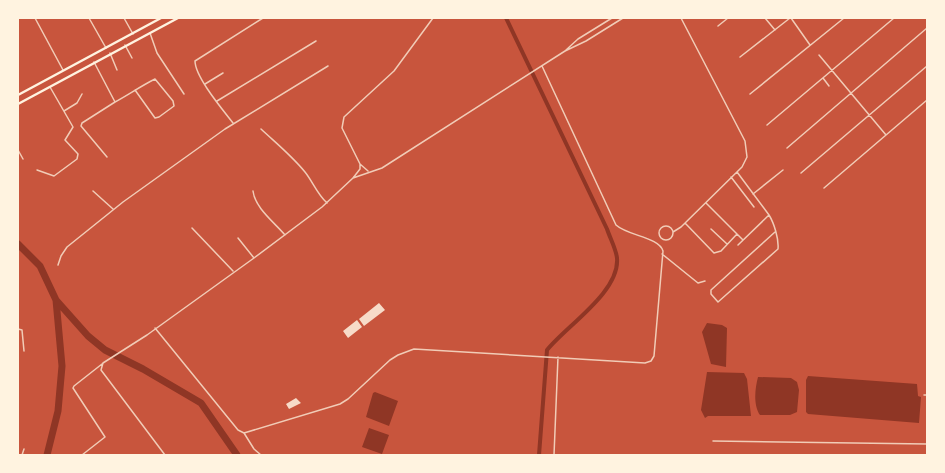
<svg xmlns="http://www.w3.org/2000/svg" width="945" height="473" font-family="'IBM Plex Sans',sans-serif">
<rect width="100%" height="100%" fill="#c8553d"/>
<path fill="#8f3625" d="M707 323 722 325 727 328 726 367 711 364 702 332Z
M707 372 744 373 747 379 751 416H708L705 418 701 410Z
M808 376 917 384 918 396 921 397 919 423 808 414 806 412V380Z
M758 377 791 378 797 382 799 390 797 412 790 415H760C753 405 755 388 758 377Z
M375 392 398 401 389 426 366 417 373 393Z
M369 428 389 435 382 454 362 447Z"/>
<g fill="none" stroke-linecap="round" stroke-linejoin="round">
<path stroke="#8f3625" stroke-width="4" d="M506 18 607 229C610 238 616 249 617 258 620 292 566 326 547 350L539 455"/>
<path stroke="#8f3625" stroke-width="7" d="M18 244 40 266 56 300 62 366 58 411 47 455
M56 300 88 336 105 350 143 369 201 403 237 455"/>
</g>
<path fill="#f7dbc8" d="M379 303 385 310 364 326 359 319Z
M357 320 362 327 348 338 343 331Z
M296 398 301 403 289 409 286 404Z"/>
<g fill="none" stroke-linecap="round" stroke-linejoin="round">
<path stroke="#f1ccb7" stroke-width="1.5" d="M35 18 63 70
M89 18 106 48
M124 18 133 34
M765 18 775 30
M791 18 810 45
M718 26 728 18
M150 33 157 53 184 94
M125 45 132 58
M566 50 578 39 612 18
M110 53 117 70
M819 55 886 135
M740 57 790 18
M94 62 115 102 82 123 81 126 107 157
M823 78 829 86
M205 84 223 73
M750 94 844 18
M217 101 316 41
M115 102C128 95 141 86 155 79L173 101 174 106 159 117 155 118 135 90
M64 111 77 103 82 94
M233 123C223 110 195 77 195 61L263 18
M767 125 894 18
M261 129C276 143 292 156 305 172 313 182 317 194 327 203
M787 148 927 28
M18 150 23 159
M360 164 368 171
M37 170 54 176 77 159 78 154 65 140 73 127 50 87
M737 172 769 215
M801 173 927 66
M731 177 754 207
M353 178 360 169V164L342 128 344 117 394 71 433 18
M824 188 927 100
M93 191 113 209
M253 191C255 208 274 222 285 235
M753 194 783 170
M706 203 743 240
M685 223 714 253 721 251 737 234
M659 233a7 7 0 1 1 14 0a7 7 0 1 1-14 0Z
M192 228 233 271
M711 229 727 244
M673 232 681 227 742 167 747 157 745 141 681 18
M238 238 254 258
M738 245 769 215C774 223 779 239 778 249L718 302 711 294V290L775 232
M662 254 698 283 705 281
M58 265 61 256 67 247 123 202 225 129 328 66
M155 328 238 430 244 433 340 404 348 399 390 360 398 355 414 349 645 363 651 361 654 356 663 251C659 237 628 236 616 225L542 66
M18 329 22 330 24 351
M924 395H927
M244 433 254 449 261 455
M713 441 927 444
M22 455 24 449
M82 455 105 437 73 388 74 386 102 364
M165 455 101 370 103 363 147 335 254 258 322 207 353 178 382 168 565 51 586 41 623 18
M554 455 558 357"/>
<path stroke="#fff3e0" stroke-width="2.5" d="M18 95 161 18
M18 104 178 18"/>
</g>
<rect width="945" height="473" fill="none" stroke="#fff3e0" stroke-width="38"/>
</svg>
